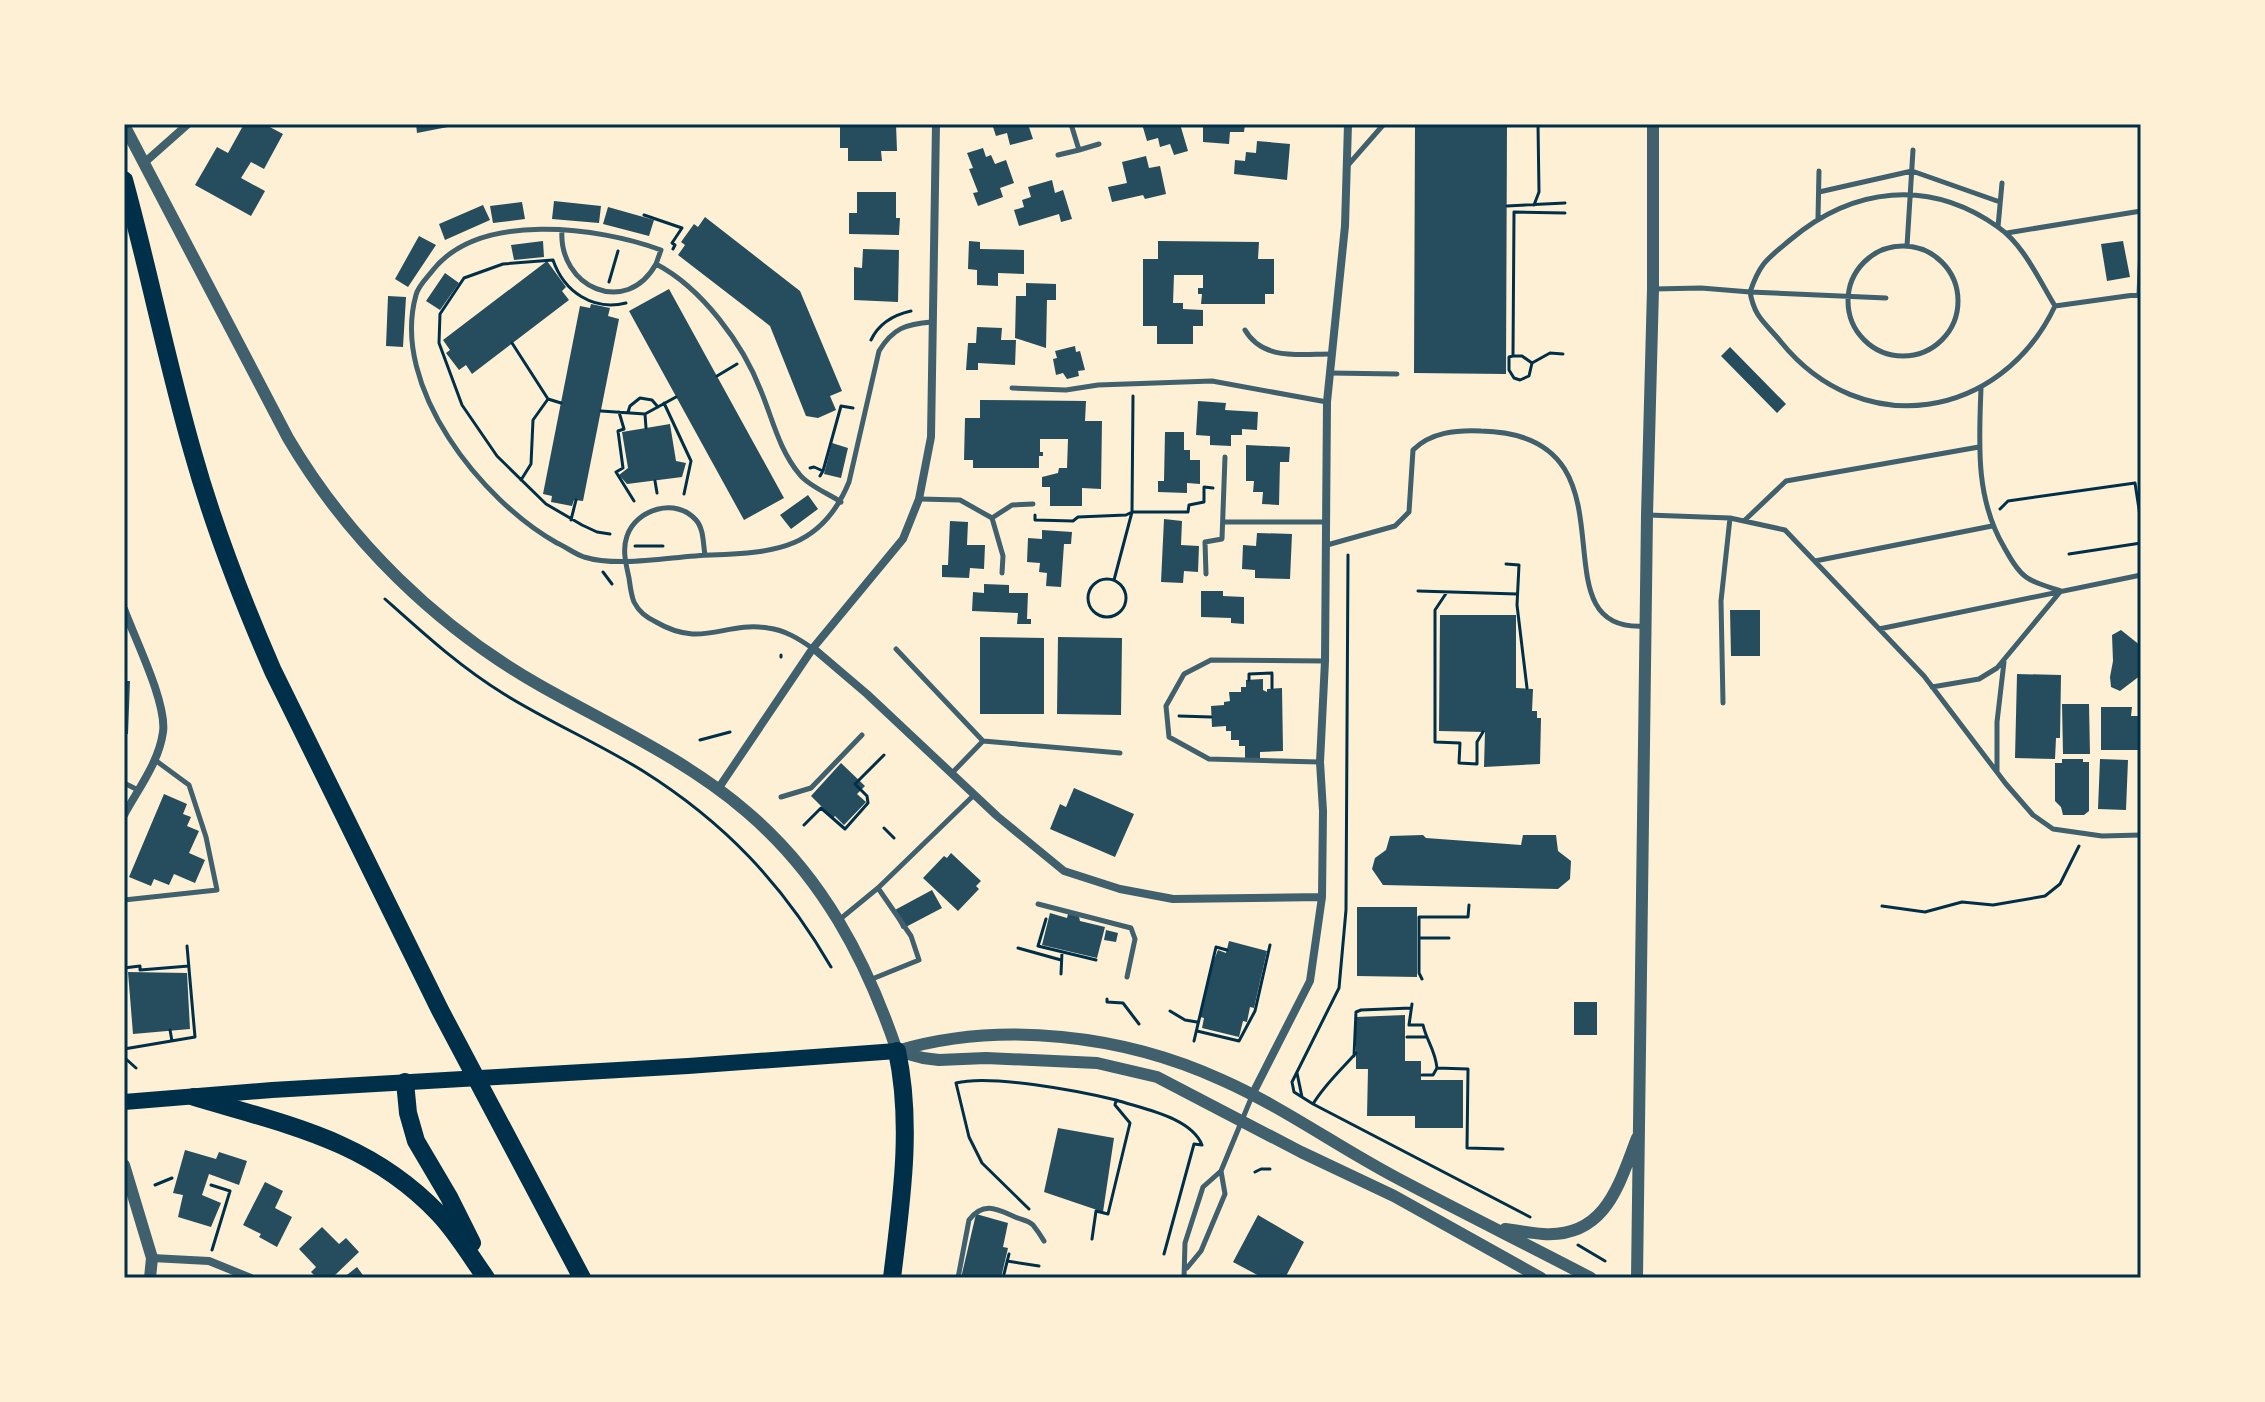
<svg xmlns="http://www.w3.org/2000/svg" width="2265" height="1402" font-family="'Open Sans',sans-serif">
<rect width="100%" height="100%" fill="#fdf0d5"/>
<path fill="#264d5e" d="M244 124H264L283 134 264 169 251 162 241 178 265 191 251 216 195 185 217 147 228 153Z
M416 124H457L458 125 417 133Z
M848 124H896L897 151H881L882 161H848V148H840V126Z
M992 124H1028L1033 139 1010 145 1007 133 996 136Z
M1142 124H1180L1188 151 1174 155 1170 144 1160 147 1158 138 1147 141Z
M1209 124H1245L1244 132H1230L1229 144 1203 142V127H1209Z
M1415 124H1507L1506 374 1414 373Z
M1257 141 1290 144 1287 180 1234 174 1235 160 1245 161 1246 152 1256 153Z
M983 148 986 157 991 155 995 164 1006 160 1014 183 1000 188 1003 197 978 206 973 193 978 192 969 169 973 168 967 153Z
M1146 156 1149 168 1160 166 1166 194 1145 199 1143 195 1112 202 1108 187 1127 183 1122 162Z
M1052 180 1055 193 1063 190 1072 219 1061 222 1059 214 1019 226 1014 210 1024 207 1022 200 1031 197 1028 187Z
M857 192H896V218H900L899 235 849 234V213H857Z
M554 201 601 206 599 223 552 219Z
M522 202 525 219 493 223 490 206Z
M483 205 490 220 445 240 439 224Z
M608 207 654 220 649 236 603 224Z
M705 217 800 291 842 391 830 396 836 410 818 418 806 416 770 326 678 255 685 245 681 242 694 224 698 227Z
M419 236 436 245 408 287 395 279Z
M543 241 544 257 514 260 511 245Z
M969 241 980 242V249L1024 250V274L998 273V286L977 285V270L968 269Z
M1158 241 1259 242 1258 259H1274V294H1265V304H1201L1202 294H1198V288H1203V275H1174L1173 303H1183V309L1203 310V326H1193V344H1157V326H1143V259H1158Z
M2123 241 2130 277 2107 281 2101 244Z
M863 249 899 250 898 302 854 300V267L862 268Z
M547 261 566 287 562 291 569 300 472 374 466 365 459 370 446 353 450 350 443 340Z
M445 273 459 283 440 310 426 301Z
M1026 283 1056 284V300H1047L1046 348 1015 338 1016 296H1026Z
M669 289 784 498 744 520 629 311Z
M388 296 406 297 403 347 386 346Z
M591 304 610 308 608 316 619 319 583 501 574 500 572 506 551 502 552 496 543 494 580 306 590 308Z
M977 327 1002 328 1001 340H1016L1015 365 978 363V370H966L968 343H976Z
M1075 346 1076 352 1080 351 1085 370 1078 371 1079 376 1067 379 1063 373 1056 375 1053 359 1057 358 1055 351Z
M1730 347 1786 404 1777 413 1721 356Z
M980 400 1086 401 1085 421H1102L1101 489 1082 488V506H1050V487H1042V477L1058 473 1059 468H1067L1068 439H1040V452H1043V456H1039V468H973V460H964L965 418H980Z
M1198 401 1226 403 1225 410 1258 412 1257 430 1242 429V435H1231V446L1210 445V436L1196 435Z
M670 424 676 461 686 463 682 477 627 484 619 475 628 468 622 432Z
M1165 432H1184V450H1190V460H1200V484L1187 483V493L1158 492V481H1164Z
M832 443 848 448 841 478 824 474Z
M1246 445 1290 447 1289 462H1280L1279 505 1262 504 1263 492H1253L1254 481H1246Z
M808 495 818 509 791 529 780 515Z
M1164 519 1182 521 1181 545 1199 546 1198 572 1184 571 1183 583 1161 582Z
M950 521 968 522 967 545H985L984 569 970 568 969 578 942 577V565H948Z
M1042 530 1072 532 1071 544H1064L1061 587 1046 586 1047 573 1039 572 1040 563 1027 562 1028 538 1042 539Z
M1257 533 1292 534 1290 579 1255 578V570L1242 569 1243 545 1256 546Z
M984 584 1009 585V593H1028L1027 619H1031V624H1017L1018 613 972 611 973 592 984 593Z
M1201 591H1223V596L1244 597V624L1231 623V618L1201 617Z
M1730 610H1760V656H1731Z
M1440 615H1516V688L1533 689 1532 711H1537V718H1541L1540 764 1484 767 1485 732 1439 731Z
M2121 630 2141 646V675L2120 691 2111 687 2110 677 2113 661 2112 635Z
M980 637 1044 638V714H980Z
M1058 637 1122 638 1121 715 1057 714Z
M2017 674 2061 675 2060 738H2056L2055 759 2015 758Z
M1263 679V690L1267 692V689L1282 688 1283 751 1260 752V759H1245V746H1239V740H1231V731H1226V726L1212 727 1211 706 1224 705V702L1230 701 1229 692H1241V687H1246V680Z
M124 681H130L128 734H124Z
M2062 704H2089L2090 754H2063Z
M2101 707H2132L2131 716H2141V750H2101Z
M2062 759H2083V762H2089V811L2084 815H2063L2061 807 2055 801V763H2062Z
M2100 759 2128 760 2126 810 2098 809Z
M841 763 865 786 857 794 866 802 844 825 835 816 833 818 811 796Z
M1074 788 1134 814 1115 857 1050 829 1060 804 1066 807Z
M164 794 187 804 183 814 191 817 187 826 199 831 189 853 205 860 195 883 174 874 169 885 154 879 151 886 129 877Z
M1423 835 1426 838 1521 845 1523 835H1556L1558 851 1571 861 1570 879 1558 889 1383 885 1372 869 1375 858 1386 850 1390 836Z
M951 853 981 881 976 886 979 889 958 911 923 878 944 856 947 858Z
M932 890 942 908 902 929 893 911Z
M1357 907H1417V977L1357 976Z
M1050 913 1067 918 1068 914 1074 915 1079 917 1080 921 1105 927 1097 958 1042 945Z
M1106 930 1118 933 1116 942 1104 940Z
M1229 941 1267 951 1254 1008 1250 1007 1247 1022 1243 1021 1239 1037 1202 1028 1204 1018 1200 1017 1214 960 1218 950 1226 953Z
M128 972 187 973 190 1029 133 1034Z
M1574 1002H1597V1035H1574Z
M1405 1015V1061H1421V1080H1463V1128H1415V1116H1367L1368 1069H1356V1017Z
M1058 1128 1114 1138 1103 1212 1044 1192Z
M185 1150 216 1159 219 1152 247 1161 239 1185 209 1174 202 1195 221 1203 211 1227 178 1217 183 1195 173 1193Z
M265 1182 283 1191 275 1208 292 1217 277 1247 259 1237 261 1234 243 1225Z
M976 1214 1008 1223 1003 1247 1008 1248 1001 1278H961Z
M1258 1215 1304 1242 1285 1278H1263L1233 1262Z
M322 1227 339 1244 346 1238 359 1252 332 1278H317L311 1272 316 1267 299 1249Z
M357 1267 365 1278H343Z"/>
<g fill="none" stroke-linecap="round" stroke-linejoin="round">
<path stroke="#003049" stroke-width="3" d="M1534 205 1539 192 1538 124
M1507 206 1565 203
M644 215 682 228 672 243 675 245 673 249
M609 282 618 251
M871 340C879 323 893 315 911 311
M512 343 548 399 533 420 531 464 521 480
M1513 356 1509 357V370L1514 378 1520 380 1529 376 1532 363 1550 353 1563 354
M1532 363 1522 356H1513L1514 212 1565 213
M717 376 737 364
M548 399 561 403
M664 403 691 461 684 494
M601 411 645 414 676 397
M619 412 624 429 618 431 623 468 616 472 634 501
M628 412 630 406 640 398 652 400 658 407
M645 414 646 428
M810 468 814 467 823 471 820 476
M823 471 841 406 853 408
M655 481 657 493
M2000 509 2008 501 2135 483 2141 522
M1035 515V520L1073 521 1078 517 1126 515 1132 512H1188L1189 505 1204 502V487L1213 488
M571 520 576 500
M610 534 597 532 582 525 546 504 497 456 462 405 439 343 440 314 464 278 503 264 553 260C564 292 593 311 626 303
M635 546H663
M2069 554 2141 543
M1348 555 1346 910 1339 988 1292 1082 1294 1092 1313 1104C1325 1084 1341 1070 1356 1053
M1506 564 1519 565 1517 605 1527 688
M603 572 612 584
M1088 598a19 19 0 1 1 38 0a19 19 0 1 1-38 0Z
M1114 580 1132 512 1133 396
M1418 591 1517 594
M1447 592 1435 610V742L1460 743 1459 763 1477 764V742L1483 732
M385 599C423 633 460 667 504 694 549 722 598 743 643 771 724 822 783 884 831 967
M781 657V655
M1272 674V688
M1249 680V674L1272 673
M1179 716 1211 717
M700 740 730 732
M804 825 821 808 845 829 868 803 867 796 855 784 884 755
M884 828 894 838
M1882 906 1925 912 1962 902 1993 905 2045 896 2060 884 2079 846
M1046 919 1038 946 1096 960
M1419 938H1449
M1018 948 1061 960
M124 968 140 966V970L189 966
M1061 974 1062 952
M1422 979 1419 973V917H1468L1469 905
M1107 999V1002L1123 1003 1139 1024
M1412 1004 1409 1025H1423C1427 1042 1435 1049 1437 1068L1468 1069 1467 1148 1503 1149
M1170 1011 1185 1020 1197 1022
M170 1030 172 1041
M1197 1031 1239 1041 1255 1011 1270 945
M1407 1037H1426
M1194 1041 1216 947 1227 950
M124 1049 195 1037 187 946
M1354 1056 1356 1012 1361 1010 1411 1008
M126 1059 136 1068
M1297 1073 1302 1097
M1422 1075H1433L1437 1068
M1116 1100C1143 1109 1191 1117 1202 1145L1194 1144 1164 1254
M1313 1104 1530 1217
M1255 1172 1261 1169H1270
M155 1185 172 1178
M211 1185 230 1191 212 1250
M1029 1209 982 1163 969 1137 956 1083C990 1074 1079 1091 1116 1100L1115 1105 1130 1123 1108 1214 1096 1211 1092 1239
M1578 1245 1605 1261
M1007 1261 1039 1266
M1003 1278 1009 1254
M1260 1278 1261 1277"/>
<path stroke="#3f606c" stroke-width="5" d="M1079 150 1099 144
M1058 155 1079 150 1071 124
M1349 164 1384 124
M1819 192 1912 171 2000 202
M1818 218 1819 171
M1998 227 2002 183
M562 230C558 287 626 318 656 264
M2007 233 2141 211
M1848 301a55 55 0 1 1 110 0a55 55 0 1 1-110 0Z
M1907 246 1913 150
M2141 248 2139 294 2141 299
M1654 289 1701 288 1750 292C1760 263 1766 260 1790 240 1853 187 1929 178 1998 227 2024 245 2039 280 2055 306L2141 294
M1886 298 1750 292C1755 319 1765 322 1781 342 1862 442 2001 420 2055 306
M1245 330C1263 361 1300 354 1331 354
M1330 373 1397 374
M1012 388 1066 390 1098 385 1212 381 1327 402
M1981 388C1979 443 1975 498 2004 547 2009 556 2016 570 2026 577 2035 584 2050 587 2061 591
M920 499 960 500 992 518 1003 556 1002 573
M841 502C829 494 809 486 800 475 779 450 773 420 761 391 743 344 702 288 656 264L661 250C599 227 480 211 433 270 427 278 418 286 416 295 390 387 482 501 557 543 566 547 575 554 584 557 620 568 673 556 711 555 776 553 822 548 849 482L879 351C893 328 906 324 932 322
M1648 515 1730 518 1785 530 1924 676 2006 784 2033 815 2053 829 2102 836 2141 835
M992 518 1012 505 1033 504
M1745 520 1786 481 1979 447
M1223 522H1325
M1327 545 1395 526 1409 512 1413 450C1431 432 1456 430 1481 431 1649 434 1528 634 1645 626
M705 555C703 544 704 529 696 520 676 497 636 509 627 536 622 550 626 564 629 578 630 585 631 595 634 602 639 612 646 617 656 622 702 649 724 621 768 628 785 630 799 639 812 648
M1815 561 1992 526
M1206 574 1205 542 1222 539 1225 457
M1879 629 2141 575
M896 649 983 741 952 773
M1932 687 1979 679 1997 668 2060 592
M1723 703 1721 601 1730 518
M983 741 1120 753
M1319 762 1209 759 1169 737 1166 706 1184 674 1211 660 1325 661
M1997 771V722L2004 662
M124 783 138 790
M781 797 811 788 862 735
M124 900 217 890 206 837 189 785 155 760
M1038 904 1131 928 1135 939 1127 977
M839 920 878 888 974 795
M872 979 919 960 911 936 878 888
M1187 1268 1201 1251 1225 1194 1221 1171
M958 1278 969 1220C984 1200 999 1210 1015 1217 1022 1220 1028 1220 1033 1225 1037 1230 1041 1236 1044 1241
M1184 1278 1185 1243 1203 1187 1221 1171 1252 1096"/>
<path stroke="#3f606c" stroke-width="8" d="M144 163 188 124
M124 609C135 639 167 703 163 732 159 762 138 789 124 815
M813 648 867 694 997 816 1064 871 1120 889 1173 899 1322 897
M718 789 813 648 903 539 919 499 931 437 936 124
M1252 1095 1310 981 1322 897 1323 811 1320 762 1325 661 1327 402 1345 226 1348 124
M152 1258 209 1261 251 1278"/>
<path stroke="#3f606c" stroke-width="12" d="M124 125 288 438C348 540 438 628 541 686 610 725 687 760 747 812 822 876 866 959 897 1051
M897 1051C1001 1020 1124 1035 1222 1080 1283 1107 1338 1147 1397 1178 1461 1212 1526 1244 1591 1278
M897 1051 923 1058 939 1060 986 1058 1097 1063 1157 1077 1301 1152 1394 1196 1541 1278
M124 1165 152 1258 150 1278
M1505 1229C1518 1231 1531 1233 1543 1234 1606 1238 1619 1184 1637 1138
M1637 1278 1647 515 1653 289V124"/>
<path stroke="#003049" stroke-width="16" d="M124 1102 272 1090 688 1066 897 1051"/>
<path stroke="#003049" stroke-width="18" d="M124 180C149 271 167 363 193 453 214 528 242 600 273 671L440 1010 582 1278
M405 1082 408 1113 416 1141 449 1197 472 1243
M194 1097C287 1125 369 1140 439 1214 457 1233 471 1257 486 1278
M892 1278C901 1203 913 1126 897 1051"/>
</g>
<rect width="2265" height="1402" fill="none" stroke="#fdf0d5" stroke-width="252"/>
<rect x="126" y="126" width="2013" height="1150" fill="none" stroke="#003049" stroke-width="3"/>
</svg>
